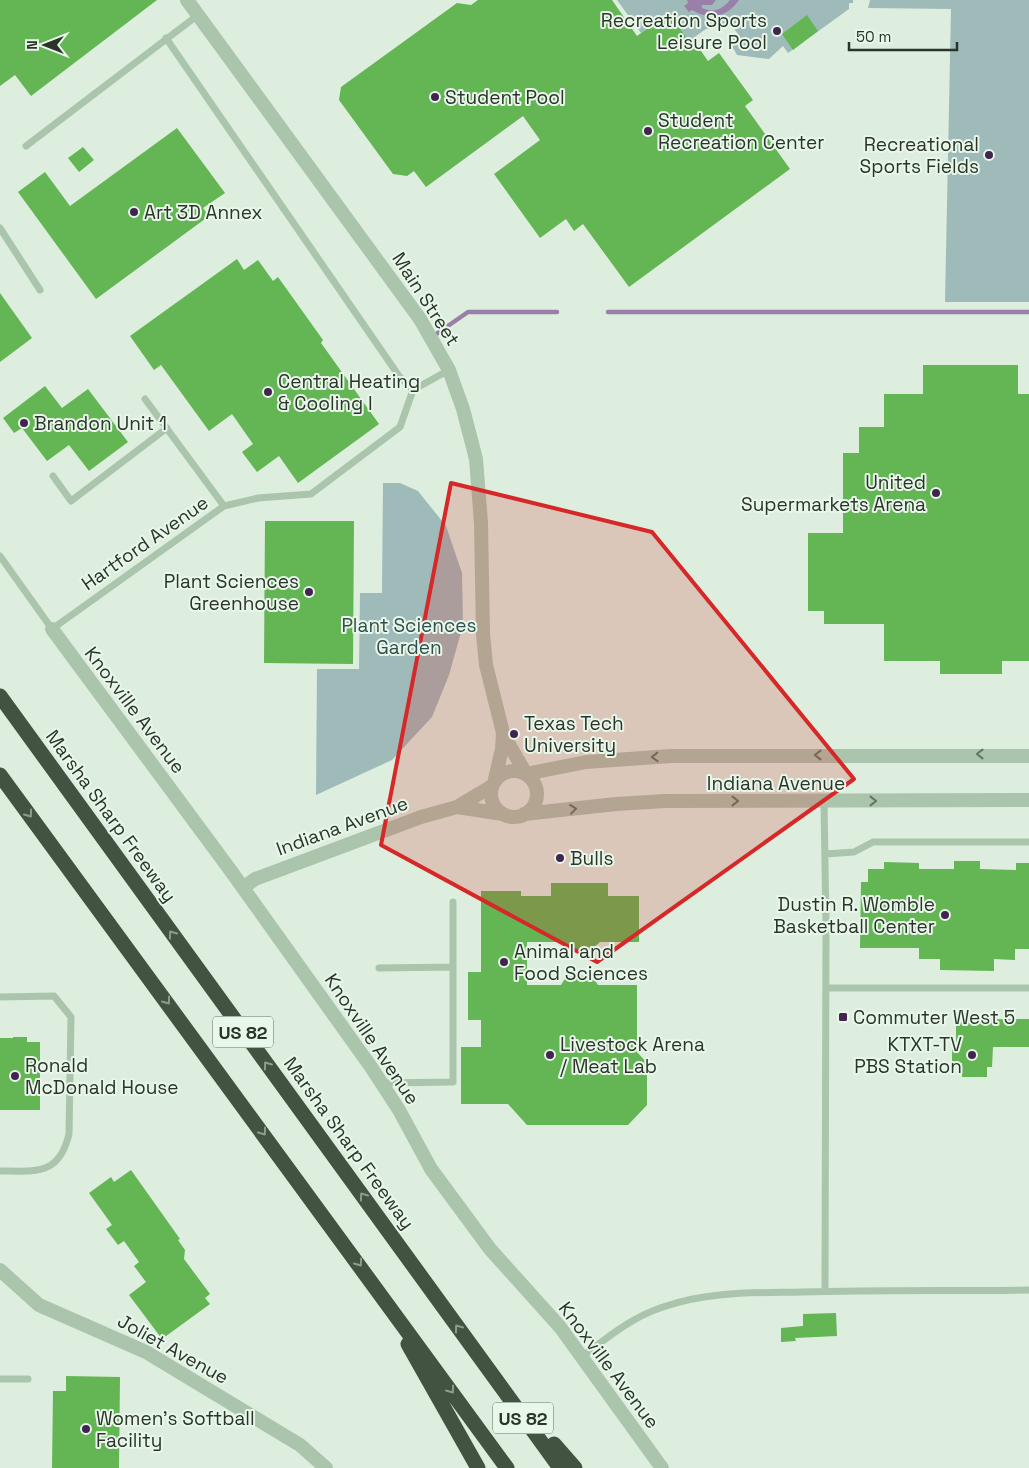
<svg xmlns="http://www.w3.org/2000/svg" width="1029" height="1468" font-family="'Space Grotesk',sans-serif">
<rect width="100%" height="100%" fill="#ddeedf"/>
<path fill="#9fbbb9" d="M617 0H853V3H849V9L788 53 783 46 769 59 737 55 729 41 738 34 730 23 706 29 689 41 669 13 641 33Z
M870 0H1029V302H945L951 9 868 8Z
M383 483H400L418 491 446 526 462 573 463 625 449 675 432 717 392 760 316 795 317 669H359L360 593H382Z"/>
<path fill="#9980a8" d="M687 0H716L712 5H702V8C713 13 722 10 730 0H739C727 17 711 21 692 10L689 12 684 6 688 3Z"/>
<g fill="none" stroke-linecap="round" stroke-linejoin="round">
<path stroke="#9980a8" stroke-width="4.5" d="M608 312H1029
M432 337 468 312H557"/>
</g>
<path fill="#64b554" d="M0 0H157L31 96 15 75 0 86Z
M478 0H612L637 36 669 13 689 41 692 38 708 61 719 53 753 100 745 106 790 169 629 287 583 224 574 231 566 219 540 238 494 174 540 140 523 116 426 187 414 171 407 176 393 174 339 100 341 87 457 3 471 5Z
M807 15 818 31 793 50 782 34Z
M177 128 225 193 203 208 209 216 96 299 18 192 45 172 70 206Z
M83 147 94 160 79 172 68 158Z
M237 259 244 270 258 260 273 281 278 277 323 340 321 343 379 424 298 483 279 456 257 472 242 452 253 444 232 414 209 431 161 365 154 370 130 336Z
M0 293 32 338 0 362Z
M923 365H1018V394H1029V661H1002V674H940V661H884V624H824V611H808V533H843V453H859V427H884V394H923Z
M45 386 62 408 88 389 128 442 89 471 69 445 47 461 22 428 14 433 3 418Z
M265 521H354L353 664 264 663Z
M954 861H980V869L1016 870V863H1029V949H1015V960L994 959V971L940 970V959H919V948H860L861 882H868V869H884V862L919 863V869H954Z
M551 883H608V896H639V942H600L592 949 583 953 570 951 559 942H527V985H561L566 977 579 975 593 978 598 985H637V1052L647 1063V1105L628 1125H527L508 1104H461V1047H481V1020H468V972H481V891H521V896H551Z
M1010 1019H1029V1047H993L992 1067H987V1077H962V1063H952V1042H956V1020Z
M13 1037H27V1042H40V1110H0V1038H13Z
M131 1170 180 1239 178 1240 185 1250 184 1259 210 1294 205 1298 210 1304 162 1339 129 1295 146 1282 134 1266 139 1262 124 1241 118 1245 106 1229 112 1225 89 1193 111 1177 114 1182Z
M836 1313 837 1336 795 1338 796 1341 781 1342V1328L803 1326V1314Z
M66 1376 120 1377 119 1468H52L53 1391H66Z"/>
<g fill="none" stroke-linecap="round" stroke-linejoin="round">
<path stroke="#aac5ac" stroke-width="7" d="M166 38 399 376 413 390
M26 146 198 15
M0 228 40 290
M145 399 224 506
M53 476 71 501 167 428
M0 556 52 629 224 506 258 498 311 494 400 427 413 390 449 370
M824 802 826 926 825 1291
M825 854 854 852 873 842H1029
M379 968 453 967
M826 988H1029
M0 997 54 996 71 1017 69 1134C59 1176 36 1171 0 1171
M382 1083 453 1082V902
M583 1356C608 1337 632 1317 663 1307 708 1291 755 1293 802 1292 877 1290 953 1291 1029 1290
M0 1379H28"/>
<path stroke="#aac5ac" stroke-width="14" d="M187 0 420 319 449 370 463 409 476 459 481 523 483 634 486 665 503 733 502 749 495 779
M52 629 231 871 371 1067 399 1110 431 1169 490 1249 560 1327 662 1468
M503 734 526 774 586 762 671 756H1029
M491 794a23 23 0 1 1 46 0a23 23 0 1 1-46 0Z
M457 807 503 814
M524 814 616 804 665 801 1029 800
M243 888 255 879 274 872 421 817 457 807 492 786
M0 1270 39 1305 146 1352 300 1445 326 1468"/>
<path stroke="#435341" stroke-width="15" d="M0 696 560 1468
M0 775 507 1468
M408 1344 478 1468
M554 1444 575 1468"/>
</g>
<defs><path id="oneway-chevron" d="M-2-3.5L2.5 0L-2 3.5" fill="none" stroke-width="1.6" stroke-linecap="round" stroke-linejoin="round" transform="scale(1.25)"/></defs>
<g stroke="#647564">
<use href="#oneway-chevron" transform="translate(980 754) rotate(180)"/>
<use href="#oneway-chevron" transform="translate(818 755) rotate(180)"/>
<use href="#oneway-chevron" transform="translate(655 757) rotate(178)"/>
<use href="#oneway-chevron" transform="translate(735 801)"/>
<use href="#oneway-chevron" transform="translate(873 801)"/>
<use href="#oneway-chevron" transform="translate(573 809) rotate(-7)"/>
</g>
<g stroke="#8d9d8d">
<use href="#oneway-chevron" transform="translate(29 814) rotate(54)"/>
<use href="#oneway-chevron" transform="translate(172 934) rotate(-126)"/>
<use href="#oneway-chevron" transform="translate(167 1001) rotate(54)"/>
<use href="#oneway-chevron" transform="translate(267 1065) rotate(-126)"/>
<use href="#oneway-chevron" transform="translate(263 1132) rotate(54)"/>
<use href="#oneway-chevron" transform="translate(363 1196) rotate(-126)"/>
<use href="#oneway-chevron" transform="translate(359 1263) rotate(54)"/>
<use href="#oneway-chevron" transform="translate(458 1328) rotate(-126)"/>
<use href="#oneway-chevron" transform="translate(451 1390) rotate(54)"/>
</g>
<path fill="#d62828" fill-opacity="0.2" stroke="#d62828" stroke-width="4" stroke-linejoin="round" d="M451 483 652 532 854 779 597 962 381 845Z"/>
<g fill="#41244f" stroke="#e8f7ea" stroke-width="2">
<circle cx="777" cy="31" r="5"/>
<circle cx="435" cy="97" r="5"/>
<circle cx="648" cy="131" r="5"/>
<circle cx="989" cy="155" r="5"/>
<circle cx="134" cy="212" r="5"/>
<circle cx="268" cy="392" r="5"/>
<circle cx="24" cy="423" r="5"/>
<circle cx="936" cy="493" r="5"/>
<circle cx="309" cy="592" r="5"/>
<circle cx="514" cy="734" r="5"/>
<circle cx="560" cy="858" r="5"/>
<circle cx="945" cy="915" r="5"/>
<circle cx="504" cy="962" r="5"/>
<rect x="838" y="1012" width="10" height="10" rx="2.5"/>
<circle cx="550" cy="1055" r="5"/>
<circle cx="972" cy="1055" r="5"/>
<circle cx="15" cy="1076" r="5"/>
<circle cx="86" cy="1429" r="5"/>
</g>
<g text-anchor="middle" dominant-baseline="central" stroke-width="4" stroke-linejoin="round" paint-order="stroke">
<g fill="#e8f7ea" stroke="#636e63" stroke-width="1">
<rect x="213" y="1016.5" width="60" height="31" rx="4"/>
<rect x="493" y="1402.5" width="60" height="31" rx="4"/>
</g>
<g font-size="18" font-weight="bold" fill="#2a3429">
<text x="243" y="1032">US 82</text>
<text x="523" y="1418">US 82</text>
</g>
<g font-size="19" fill="#2a3429" stroke="#e8f7ea" text-anchor="start">
<text x="767" y="20" text-anchor="end">Recreation Sports<tspan x="767" dy="22">Leisure Pool</tspan></text>
<text x="445" y="97">Student Pool</text>
<text x="658" y="120">Student<tspan x="658" dy="22">Recreation Center</tspan></text>
<text x="979" y="144" text-anchor="end">Recreational<tspan x="979" dy="22">Sports Fields</tspan></text>
<text x="144" y="212">Art 3D Annex</text>
<text x="278" y="381">Central Heating<tspan x="278" dy="22">&amp; Cooling I</tspan></text>
<text x="34" y="423">Brandon Unit 1</text>
<text x="926" y="482" text-anchor="end">United<tspan x="926" dy="22">Supermarkets Arena</tspan></text>
<text x="299" y="581" text-anchor="end">Plant Sciences<tspan x="299" dy="22">Greenhouse</tspan></text>
<text x="524" y="723">Texas Tech<tspan x="524" dy="22">University</tspan></text>
<text x="570" y="858">Bulls</text>
<text x="935" y="904" text-anchor="end">Dustin R. Womble<tspan x="935" dy="22">Basketball Center</tspan></text>
<text x="514" y="951">Animal and<tspan x="514" dy="22">Food Sciences</tspan></text>
<text x="853" y="1017">Commuter West 5</text>
<text x="560" y="1044">Livestock Arena<tspan x="560" dy="22">/ Meat Lab</tspan></text>
<text x="962" y="1044" text-anchor="end">KTXT-TV<tspan x="962" dy="22">PBS Station</tspan></text>
<text x="25" y="1065">Ronald<tspan x="25" dy="22">McDonald House</tspan></text>
<text x="96" y="1418">Women's Softball<tspan x="96" dy="22">Facility</tspan></text>
</g>
<g font-size="19" fill="#2a3429" stroke="#e8f7ea">
<text transform="translate(426 299) rotate(57)">Main Street</text>
<text transform="translate(145 543) rotate(-35)">Hartford Avenue</text>
<text transform="translate(135 710) rotate(53)">Knoxville Avenue</text>
<text x="776" y="783">Indiana Avenue</text>
<text transform="translate(111 816) rotate(54)">Marsha Sharp Freeway</text>
<text transform="translate(342 826) rotate(-20)">Indiana Avenue</text>
<text transform="translate(372 1039) rotate(56)">Knoxville Avenue</text>
<text transform="translate(349 1143) rotate(54)">Marsha Sharp Freeway</text>
<text transform="translate(173 1349) rotate(29)">Joliet Avenue</text>
<text transform="translate(609 1365) rotate(53)">Knoxville Avenue</text>
</g>
<g font-size="19" fill="#304e4d" stroke="#e8f7ea">
<text x="409" y="625">Plant Sciences<tspan x="409" dy="22">Garden</tspan></text>
</g>
</g>
<g transform="translate(45 45) rotate(270)" stroke="#e8f7ea" stroke-width="4" paint-order="stroke">
<path d="M0-4L9 19L0 12L-9 19Z" fill="#2a3429"/>
<text y="-8" font-size="14" font-weight="bold" text-anchor="middle" fill="#2a3429">N</text>
</g>
<path d="M849 42v8h108v-8" fill="none" stroke="#2a3429" stroke-width="2.5"/>
<text x="856" y="42" font-size="15" fill="#2a3429" stroke="#e8f7ea" stroke-width="4" paint-order="stroke">50 m</text>
</svg>
